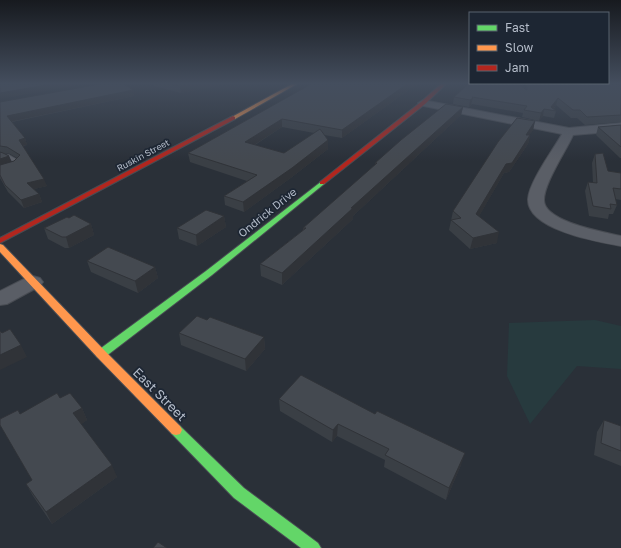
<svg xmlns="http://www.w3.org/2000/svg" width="621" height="548" font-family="'Golos Text',sans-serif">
<rect width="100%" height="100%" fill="#2a3038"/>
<path fill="#273a3e" d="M595 320 621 326V369L577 366 530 424 507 376 509 323Z"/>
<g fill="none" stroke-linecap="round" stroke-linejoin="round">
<defs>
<path id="lane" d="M0 154 9 155 21 162 16 167 0 172V168L12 165 14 162 6 158H0Z"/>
<path id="street" d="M423 100 569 128 621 123V131L573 135C566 151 544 183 544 200 544 222 604 232 621 236V246C599 242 527 230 528 199 529 182 553 150 562 134L419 105 418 103Z
M33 276 40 278 43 282 40 286 7 304 0 305V291L26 278Z"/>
<path id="fast" d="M322 181 325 183 324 184 212 275 105 357 101 358 97 357 96 354 97 351 206 271Z
M176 425 180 426 244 488 318 543 321 548H301L234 498 172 434 170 430 172 426Z"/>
<path id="slow" d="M292 84H297L235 119 230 118Z
M0 244 3 245 105 351 180 426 182 430 180 434 176 435 172 434 97 357 0 252Z"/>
<path id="jam" d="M441 84H446L425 104 324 184H320V182L421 102Z
M233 116 235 117V119L0 243V238Z"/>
</defs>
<use href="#lane" stroke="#484c53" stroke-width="2"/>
<use href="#street" stroke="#484c53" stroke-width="2"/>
<use href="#fast" stroke="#484c53" stroke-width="2"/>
<use href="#slow" stroke="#484c53" stroke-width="2"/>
<use href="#jam" stroke="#484c53" stroke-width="2"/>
<use href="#lane" fill="#5a5e66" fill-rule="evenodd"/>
<use href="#street" fill="#5a5e66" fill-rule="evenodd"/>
<use href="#fast" fill="#63d668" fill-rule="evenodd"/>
<use href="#slow" fill="#ff974d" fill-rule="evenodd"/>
<use href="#jam" fill="#b3261e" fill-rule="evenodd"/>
</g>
<path fill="#3a3f45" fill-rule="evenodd" d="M153 84H226L181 93 154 86Z
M311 84H417L342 138 324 135 328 149 292 177 244 212 225 205 224 196 247 181 190 162 188 153ZM282 127 314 133 284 153 255 145Z
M526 84H570L571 85 621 86V122L585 125 577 118H571L556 105 554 109 556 111 554 118 543 116 539 121 522 117 523 113 472 104 469 107 453 104 454 97 526 89Z
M133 90 134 96 12 122 25 138 27 145 23 146 47 186 34 189 39 194 42 202 24 208 8 192 0 178V102ZM5 153 10 154 17 158 14 161 12 162 9 156Z
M463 107 461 115 353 216V219L282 285 261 276 260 264 303 230V228L375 165V163Z
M535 121 533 130 529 135H530L528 144 509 172 504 173 479 216 497 243 470 249 449 230 453 211Z
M621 125V158H620L596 135 598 127Z
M595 154 608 171 621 173V200L615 199 617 205 613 214H609L608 219 589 216 585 191 588 182 593 183 592 163Z
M224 216 226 227 197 246 179 239 177 228Z
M69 218 91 224 94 235 69 248H65L48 239 44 228Z
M87 261 155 267 158 278 138 293 91 272Z
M207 320 264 337 265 349 246 371 181 345 179 333Z
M60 398 82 408 87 420 81 424 117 477 52 524 33 496 26 484 32 480 0 425 20 414Z
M279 399 461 465 446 500 384 467 385 460 337 436 332 442 280 411Z
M604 420 621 426V466L594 455 597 432Z"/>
<path fill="#303338" d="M52 84H85L0 99V93Z
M193 84H226L181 93 180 86Z
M407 84H417L342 138V130Z
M133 90 134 96 9 122 7 116Z
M473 98 471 105 469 107 470 100Z
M558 98 556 105 553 110 551 107Z
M463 107 461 115 353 216V219L282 285V273L351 208Z
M544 109 543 116 539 121 541 113Z
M282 119V127L246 150 245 142Z
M535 121 533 130 524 143 526 135Z
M530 135 528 144 509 172 504 173 474 225 476 214 506 164Z
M25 138 27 145 21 146 19 140Z
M328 140V149L292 177 244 212 243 202Z
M9 156 12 163 0 167V159Z
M44 179 47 186 30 190 27 183Z
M39 194 42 202 24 208 21 200Z
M224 216 226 227 197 246 196 235Z
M91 224 94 235 69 248 66 237Z
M499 232 497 243 470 249 473 238Z
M155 267 158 278 138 293 135 281Z
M264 337 265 349 246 371 245 359Z
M21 345 27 357 0 370V355Z
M82 408 87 420 79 426 73 413Z
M338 424 337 436 332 442 333 430Z
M465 453 461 465 446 500 449 488Z
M112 465 117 477 52 524 46 512Z"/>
<path fill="#444950" stroke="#303338" d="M0 84H52L0 93Z
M100 84H124L133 90 7 116 25 138 19 140 44 179 27 183 39 194 21 200 5 185 0 175V165L14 161 20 155 7 147 0 146V102Z
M169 84H193L180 86Z
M311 84H407L342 130 282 119 245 142 284 153 320 129 328 140 292 168 243 202 224 196 257 175 188 153Z
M468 84H518L527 90V84H570L571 85 582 84H617L621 86V115L587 117 580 110H573L558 98 551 107 556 111 544 109 541 113 524 110 527 106 472 97 473 98 470 100 454 97Z
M446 104 463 107 351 208H353L282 273 260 264 306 228H303L377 163H375L401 140Z
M517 118 535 121 526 135H530L512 163 506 164 476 214 499 232 473 238 451 220 461 218 453 211 498 142Z
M621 125V147L598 127Z
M0 152 3 153 9 156 0 159Z
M603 153 608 171 621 173V189L613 188 617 205 610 204 611 209 593 206 588 182 597 183 595 154Z
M206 210 224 216 196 235 177 228Z
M74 215 91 224 66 237H62L44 228 67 217 69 218Z
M108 247 155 267 135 281 87 261Z
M197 316 207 320 210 317 264 337 245 359 179 333Z
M10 329 21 345 0 355V331L2 333Z
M301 375 375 414 377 411 465 453 449 488 385 455 389 449 338 424 333 430 279 399Z
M57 393 60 398 70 393 82 408 73 413 112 465 46 512 26 484 32 480 0 425V419L18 410 20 414Z
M604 420 621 426V451L601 443Z
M158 542 167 548H153Z"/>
<linearGradient id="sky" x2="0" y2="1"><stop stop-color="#171a1f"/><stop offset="0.52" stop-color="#444e5e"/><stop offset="1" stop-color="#444e5e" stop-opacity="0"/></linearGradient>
<rect width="621" height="161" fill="url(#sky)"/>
<g text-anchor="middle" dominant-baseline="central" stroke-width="3.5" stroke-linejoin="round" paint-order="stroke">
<g font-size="9" fill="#b4bcc9" stroke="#1d2633">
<text transform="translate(143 155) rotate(-28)">Ruskin Street</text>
</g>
<g font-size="11" fill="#b4bcc9" stroke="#1d2633">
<text transform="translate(267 212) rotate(-39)">Ondrick Drive</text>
</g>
<g font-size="13" fill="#b4bcc9" stroke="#1d2633">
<text transform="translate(160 394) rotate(45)">East Street</text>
</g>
</g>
<rect x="469" y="12" width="140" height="72" fill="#1d2633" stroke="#59626f"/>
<rect x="477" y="25" width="20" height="6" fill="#63d668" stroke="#59626f"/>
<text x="505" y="32" font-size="12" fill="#b4bcc9">Fast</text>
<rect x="477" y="45" width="20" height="6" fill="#ff974d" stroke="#59626f"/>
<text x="505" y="52" font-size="12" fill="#b4bcc9">Slow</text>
<rect x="477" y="65" width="20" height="6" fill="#b3261e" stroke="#59626f"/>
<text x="505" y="72" font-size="12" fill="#b4bcc9">Jam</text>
</svg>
